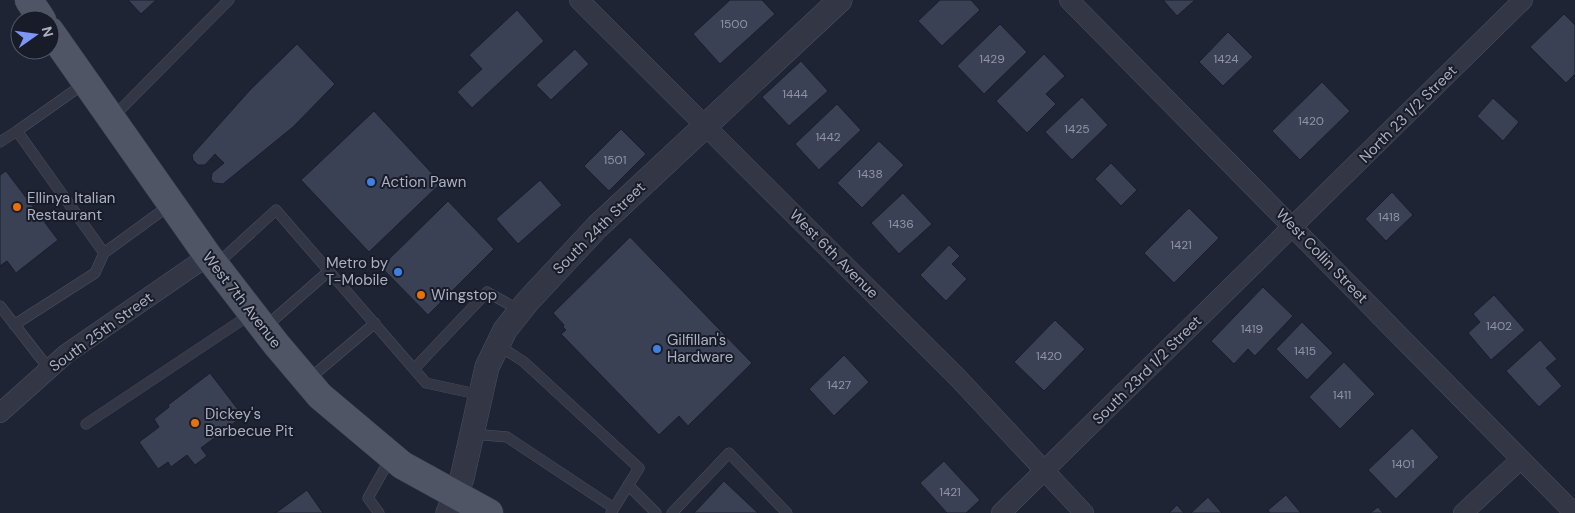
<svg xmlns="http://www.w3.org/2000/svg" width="1575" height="513" font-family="'DM Sans',sans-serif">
<rect width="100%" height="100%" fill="#1f2434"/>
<path fill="#3b4155" stroke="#1a1e2b" d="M128 0H156L141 14Z
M730 0H762L775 14 720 64 693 34Z
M940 0H971L980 10 942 46 918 21Z
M1163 0H1195L1177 16Z
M517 10 544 41 472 108 457 92 482 69 469 55Z
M1564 14 1575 25V74L1566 83 1530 47Z
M1000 24 1027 52 984 94 957 66Z
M1228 32 1253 57 1223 86 1199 62Z
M297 44 335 84 293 127 223 184 214 183 211 179 212 173 224 163 215 154 205 165H198L193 160 192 155 250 90Z
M575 49 589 64 551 100 536 85Z
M1044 54 1065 76 1046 94 1056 104 1027 133 996 101Z
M801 61 828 91 789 126 762 97Z
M1322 82 1350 111 1300 160 1272 131Z
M1082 97 1108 125 1072 160 1045 132Z
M1493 98 1519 122 1503 141 1477 116Z
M837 104 861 130 819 170 795 144Z
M374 111 441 183 369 252 301 180Z
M621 129 646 154 609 191 584 166Z
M879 141 904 165 862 208 837 183Z
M1111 163 1137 190 1121 206 1095 179Z
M6 171 58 240 16 273 7 261 0 266V175Z
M540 180 562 205 518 244 496 219Z
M1392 192 1413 215 1386 241 1365 219Z
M903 193 932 224 899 254 871 223Z
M448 201 494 249 428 315 381 267Z
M1189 208 1219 238 1174 283 1144 253Z
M630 237 752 363 688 426 679 416 659 435 561 334 566 330 563 327 564 325 553 313Z
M949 245 960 256 952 264 967 279 946 301 920 275Z
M1263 287 1293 316 1255 356 1248 349 1234 364 1211 341Z
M1494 295 1525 330 1491 360 1468 333 1480 322 1473 314Z
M1055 320 1085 349 1044 391 1014 362Z
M1302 322 1333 353 1307 380 1276 349Z
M1540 340 1557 359 1546 368 1562 386 1539 407 1506 371Z
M844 355 869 382 834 416 809 389Z
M1344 362 1375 394 1340 429 1309 397Z
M210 373 243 416 201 448 207 456 195 465 187 455 171 467 168 462 158 469 139 442 159 427 154 419 169 407 168 405Z
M1412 428 1439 457 1396 499 1368 470Z
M944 461 980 500 966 513H947L920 483Z
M724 481 758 513H694Z
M307 490 323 513H274L277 512Z
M1286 495 1301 513H1270L1268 510Z
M1208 497 1222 513H1191Z
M1177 505 1184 513H1169Z
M1378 507 1383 513H1370Z"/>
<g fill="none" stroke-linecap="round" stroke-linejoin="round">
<defs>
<path id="service" d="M85 83 17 131 104 253 170 205
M112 118 229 0
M0 142 17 131
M217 264 276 210 426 383 481 395
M0 306 49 369
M14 325 95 273 104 253
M264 328 329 271
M498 345 524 362 639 468 611 513
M414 369 487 292 521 311
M309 379 375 323
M86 424 251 314
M472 434 507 437 614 508
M628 485 656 513
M379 513 368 498 391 457
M672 513 729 453 787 513"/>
<path id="minor" d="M579 0 959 379 1084 513
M1069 0 1574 513
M0 413 66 354 208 256
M1001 513 1523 0
M1463 513 1521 459"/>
<path id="tertiary" d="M448 513 462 478 487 367 505 330 528 301 597 227 840 0"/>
<path id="primary" d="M29 0 42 20
M50 31 208 256 276 344 320 396 402 465 489 513"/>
</defs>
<use href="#service" stroke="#4d5160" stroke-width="11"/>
<use href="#minor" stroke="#4d5160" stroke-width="20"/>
<use href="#tertiary" stroke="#4d5160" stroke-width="25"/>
<use href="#primary" stroke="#3c404e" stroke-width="29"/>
<use href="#service" stroke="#323645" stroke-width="10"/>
<use href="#minor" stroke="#323645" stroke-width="19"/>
<use href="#tertiary" stroke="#323645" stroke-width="24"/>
<use href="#primary" stroke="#505565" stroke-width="28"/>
</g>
<g fill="#3f7fe0" stroke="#181c29" stroke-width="2">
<circle cx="371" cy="182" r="5"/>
<circle cx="398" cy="272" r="5"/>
<circle cx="657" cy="349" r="5"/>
</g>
<g fill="#e8710a" stroke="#181c29" stroke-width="2">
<circle cx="17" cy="207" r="5"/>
<circle cx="421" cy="295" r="5"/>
<circle cx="195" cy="423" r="5"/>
</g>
<g text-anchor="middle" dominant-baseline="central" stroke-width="4" stroke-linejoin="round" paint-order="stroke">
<g font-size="12" fill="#9094a7">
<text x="734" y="24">1500</text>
<text x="992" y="59">1429</text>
<text x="1226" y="59">1424</text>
<text x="795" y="94">1444</text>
<text x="1311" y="121">1420</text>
<text x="1077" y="129">1425</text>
<text x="828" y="137">1442</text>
<text x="615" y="160">1501</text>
<text x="870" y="174">1438</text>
<text x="1389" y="217">1418</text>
<text x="901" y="224">1436</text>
<text x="1181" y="245">1421</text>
<text x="1499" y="326">1402</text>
<text x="1252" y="329">1419</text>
<text x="1305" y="351">1415</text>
<text x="1049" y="356">1420</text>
<text x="839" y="385">1427</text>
<text x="1342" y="395">1411</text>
<text x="1403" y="464">1401</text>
<text x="950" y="492">1421</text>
</g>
<g font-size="15" fill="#acb0c2" stroke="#181c29">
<text transform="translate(1408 114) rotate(-45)">North 23 1/2 Street</text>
<text transform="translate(599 228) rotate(-45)">South 24th Street</text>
<text transform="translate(834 254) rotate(45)">West 6th Avenue</text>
<text transform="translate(1322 256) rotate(46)">West Collin Street</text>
<text transform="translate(242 300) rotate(52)">West 7th Avenue</text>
<text transform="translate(101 332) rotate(-36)">South 25th Street</text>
<text transform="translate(1147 370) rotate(-45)">South 23rd 1/2 Street</text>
</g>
<g font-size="15" fill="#acb0c2" stroke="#181c29" text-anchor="start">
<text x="381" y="182">Action Pawn</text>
<text x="27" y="198">Ellinya Italian<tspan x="27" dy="17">Restaurant</tspan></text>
<text x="388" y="263" text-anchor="end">Metro by<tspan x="388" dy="17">T-Mobile</tspan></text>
<text x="431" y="295">Wingstop</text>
<text x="667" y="340">Gilfillan's<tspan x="667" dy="17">Hardware</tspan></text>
<text x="205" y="414">Dickey's<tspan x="205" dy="17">Barbecue Pit</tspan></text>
</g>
</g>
<g transform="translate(35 35) rotate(76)"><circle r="24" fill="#181c29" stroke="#535766"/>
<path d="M0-4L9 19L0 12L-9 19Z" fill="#7e96f5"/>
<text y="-8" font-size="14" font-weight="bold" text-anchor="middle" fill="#acb0c2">N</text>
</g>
</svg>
